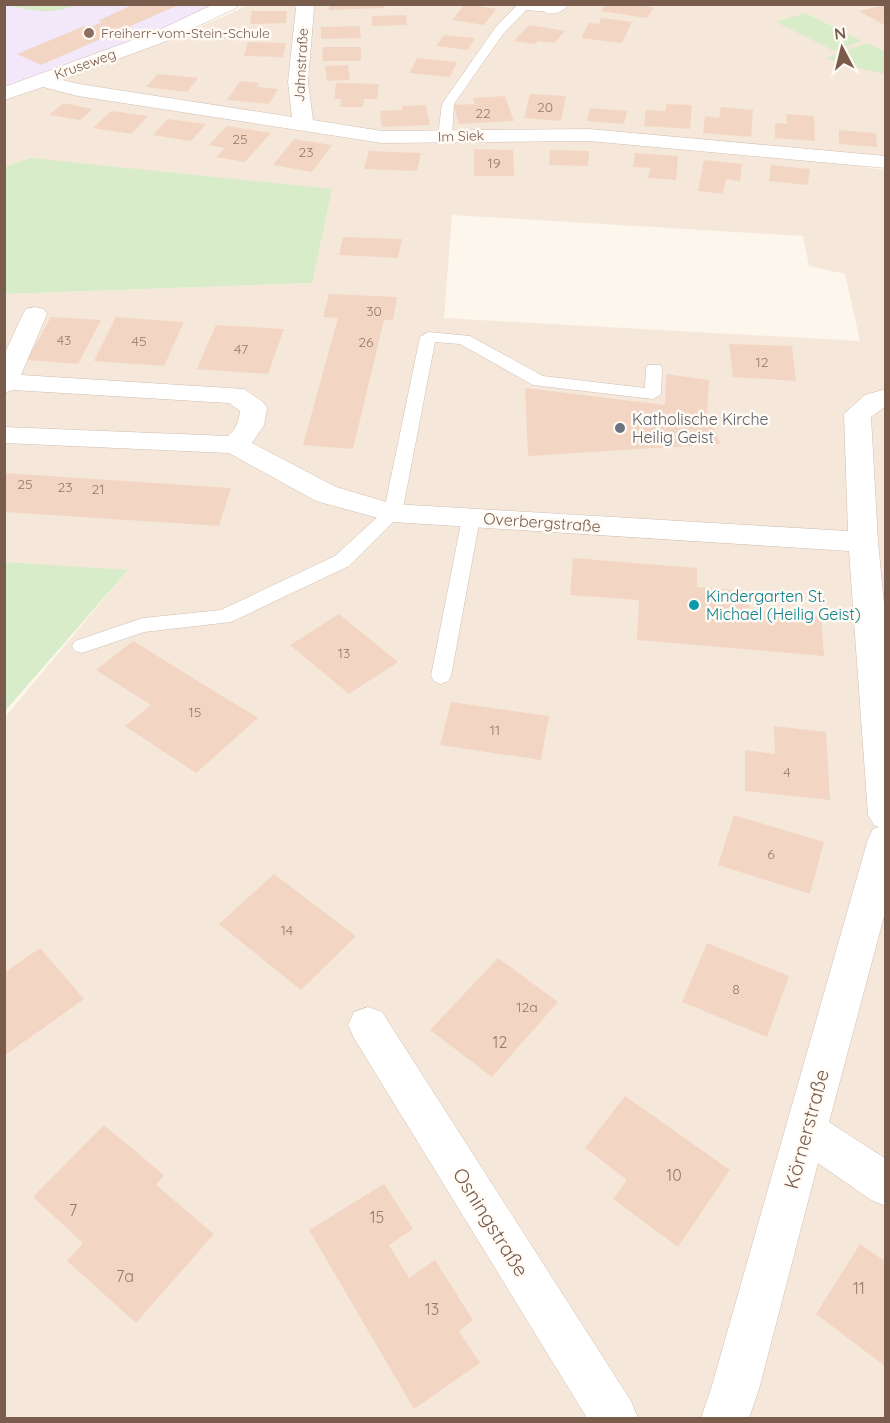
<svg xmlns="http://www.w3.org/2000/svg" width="890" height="1423" font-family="Quicksand,sans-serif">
<rect width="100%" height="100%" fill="#fdf6ec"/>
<path fill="#f5e8da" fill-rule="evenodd" d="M249 5H885V160L850 157 849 165 886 170 885 1418H5V717L127 571 5 562V294L312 283 30 158 5 167V83L29 91 178 37ZM452 215 803 236 809 266 845 274 860 341 444 318Z"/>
<path fill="#f3e8fa" d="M5 5H213L175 23 17 87 5 83Z"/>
<path fill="#d8ecc9" d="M14 5V4L77 5C55 14 35 12 11 6Z
M805 13 862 41 834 51 776 22Z
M867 43 885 51V74L841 64 826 58Z
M30 158 332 189 312 283 5 294V167Z
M5 562 128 570 5 711 4 562Z"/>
<path fill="#f3d5c3" d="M134 4H181L41 65 17 54 84 26 89 28 102 22 98 21Z
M329 4H383L384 8 329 10Z
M465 4 496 9 484 25 452 20Z
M606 4H633L654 8 647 18 601 11Z
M886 5V26L859 11Z
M252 11H287L286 23 250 24Z
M406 15 407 25 372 26V16Z
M601 18 632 22 622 43 581 38 589 23 599 24Z
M529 25 565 31 554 43 538 41 535 44 514 41Z
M360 26 361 38 321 39V27Z
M444 35 475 38 468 50 436 46Z
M248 42 286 43 283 57 244 56Z
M323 47H361V61H322Z
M417 58 457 62 450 77 409 73Z
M348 65 350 80 327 81 325 66Z
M158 74 198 78 187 92 146 87Z
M240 81 259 83 257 87 278 89 269 104 227 100Z
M336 83 379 84 377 99H364L363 107H340L341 99H334Z
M530 94 566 96 561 121 524 118Z
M505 96 514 121 459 124 453 105 475 104 473 98Z
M63 103 93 109 80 120 49 115Z
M666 104 692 105 690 129 644 126 646 110 666 111Z
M426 105 430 125 382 127 380 111 402 110V106Z
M721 107 753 110 751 137 703 133 705 116 719 118Z
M590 108 627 111 624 124 587 121Z
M111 111 148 116 131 134 93 128Z
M786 114 814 116 815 141 775 138V123L787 124Z
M168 119 206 124 191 141 153 135Z
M227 126 271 133 245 162 216 157 225 148 209 145Z
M839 130 876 133 877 147 839 144Z
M294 139 332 145 312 172 273 165Z
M474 149 513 150 514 176H474Z
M550 150 589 151 588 166 549 165Z
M369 151 421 153 417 171 364 169Z
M635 153 678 156 676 180 648 178 650 168 633 167Z
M704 160 742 164 740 181 726 179 723 194 698 191Z
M771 165 810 169 808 185 769 181Z
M343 237 402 239 398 258 339 255Z
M329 294 397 297 393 320H384L353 449 303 445 338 318 323 317Z
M51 317 101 320 78 364 27 360Z
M116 317 184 322 164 366 94 361Z
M216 325 284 329 268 374 197 369Z
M729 344 792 346 796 381 733 377Z
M666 374 709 380 707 413 720 444 528 456 525 388 665 405Z
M5 473 231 488 219 526 5 512Z
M573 558 697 568V587L749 591 750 610 821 616 824 656 637 640 639 600 570 595Z
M339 614 398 662 349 694 290 645Z
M133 641 258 718 196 773 125 726 151 705 96 670Z
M451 702 549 716 541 760 440 745Z
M774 726 826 732 830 800 745 791V750L775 754Z
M734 815 824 842 810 894 718 865Z
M274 874 356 936 301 990 219 924Z
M707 943 789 976 767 1037 682 1002Z
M40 948 84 999 4 1056V973Z
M498 958 558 1002 492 1077 430 1030Z
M625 1096 730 1170 678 1247 613 1199 627 1180 585 1148Z
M104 1125 164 1175 156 1185 214 1234 136 1323 67 1261 83 1243 33 1197Z
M384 1184 413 1229 389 1245 409 1278 435 1260 473 1320 459 1331 480 1363 414 1409 309 1230Z
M860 1244 886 1262V1367L816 1314Z"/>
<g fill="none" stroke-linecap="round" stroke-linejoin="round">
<defs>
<path id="lane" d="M518 4 552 6 558 9 552 12 526 10 503 34 454 104 452 136 445 140 440 139 438 136 442 104 495 28Z
M428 332 470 336 543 376 645 388 646 368 648 365H660L662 368 661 394 653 399 533 385 460 344 435 342 402 513 349 566 231 622 144 632 82 653 75 651 72 646 75 641 143 618 221 610 335 556 384 511 420 337Z
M471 512 478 514 480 518 451 676 448 681 441 684 434 681 431 676 462 518 464 514Z"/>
<path id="street" d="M214 4H239L236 8 169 40 62 80 79 84 292 117 288 82 296 8 294 4H312L314 8 308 82 313 120 382 131 589 129 886 156V168L589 141 382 143 78 96 43 87 4 100V87L155 32Z
M569 4C563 12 555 15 546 13L543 9 547 4Z
M35 307 44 309 47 314 21 375 244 389 263 402 267 408 264 425 252 443 336 487 393 504 848 531 844 414 865 395 886 389V406L871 417 878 542 886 624V909L829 1122 886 1159V1206L871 1200 818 1163 759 1389 749 1418H701L711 1389 868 839 873 829 879 827 874 825 868 815 849 551 393 522 316 501 229 453 4 443V427L228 436C236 429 239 422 240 411L229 403 13 390 4 393V355L23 314 26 309Z
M368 1007 382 1012 631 1401 638 1418H587L354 1038 348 1025 354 1012Z"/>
</defs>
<use href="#lane" stroke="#d1beb0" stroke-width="1"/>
<use href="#street" stroke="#d1beb0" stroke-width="1"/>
<use href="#lane" fill="#fff" fill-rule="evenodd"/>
<use href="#street" fill="#fff" fill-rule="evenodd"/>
</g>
<circle fill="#8d6e63" stroke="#fffaf3" stroke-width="2" cx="89" cy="33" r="6"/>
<circle fill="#6b7280" stroke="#fffaf3" stroke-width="2" cx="620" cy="428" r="6"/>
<circle fill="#0f9aa8" stroke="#fffaf3" stroke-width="2" cx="694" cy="605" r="6"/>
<g text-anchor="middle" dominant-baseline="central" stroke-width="5" stroke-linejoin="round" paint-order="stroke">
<g font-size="14" fill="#785e54" stroke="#fffaf3" text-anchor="start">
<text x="101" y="33">Freiherr-vom-Stein-Schule</text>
</g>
<g font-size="14" fill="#7a5c4d" stroke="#fffaf3">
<text transform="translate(85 64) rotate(-20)">Kruseweg</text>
<text transform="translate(301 65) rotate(-87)">Jahnstraße</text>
<text transform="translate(461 136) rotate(-2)">Im Siek</text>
</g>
<g font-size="14" fill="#987a6a">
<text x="545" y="107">20</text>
<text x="483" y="113">22</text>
<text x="240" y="139">25</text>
<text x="306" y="152">23</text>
<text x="494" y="163">19</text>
<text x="374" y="311">30</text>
<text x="64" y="340">43</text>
<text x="139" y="341">45</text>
<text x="366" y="342">26</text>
<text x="241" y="349">47</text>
<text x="762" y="362">12</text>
<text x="25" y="484">25</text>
<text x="65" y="487">23</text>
<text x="98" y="489">21</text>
<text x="344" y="653">13</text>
<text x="195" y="712">15</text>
<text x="495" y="730">11</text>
<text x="787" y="772">4</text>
<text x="771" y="854">6</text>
<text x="287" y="930">14</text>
<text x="736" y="989">8</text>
<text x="527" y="1007">12a</text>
</g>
<g font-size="16" fill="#5b616d" stroke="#fffaf3" text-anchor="start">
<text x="632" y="419">Katholische Kirche<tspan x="632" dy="18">Heilig Geist</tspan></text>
</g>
<g font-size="16" fill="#7a5c4d" stroke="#fffaf3">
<text transform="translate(542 522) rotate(4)">Overbergstraße</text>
</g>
<g font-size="16" fill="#0d838f" stroke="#fffaf3" text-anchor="start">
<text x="706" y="596">Kindergarten St.<tspan x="706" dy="18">Michael (Heilig Geist)</tspan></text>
</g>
<g font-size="16" fill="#987a6a">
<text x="500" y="1042">12</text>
<text x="674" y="1175">10</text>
<text x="73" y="1210">7</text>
<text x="377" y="1217">15</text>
<text x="125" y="1276">7a</text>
<text x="859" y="1288">11</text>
<text x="432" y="1309">13</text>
</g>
<g font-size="20" fill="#7a5c4d" stroke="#fffaf3">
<text transform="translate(806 1129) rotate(-75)">Körnerstraße</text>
<text transform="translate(491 1222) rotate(58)">Osningstraße</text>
</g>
</g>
<rect width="890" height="1423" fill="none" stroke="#7a5c4d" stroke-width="12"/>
<g transform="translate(842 48) rotate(353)" stroke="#fffaf3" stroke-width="4.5" paint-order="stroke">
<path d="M0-4.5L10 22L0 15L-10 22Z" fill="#7a5c4d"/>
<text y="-9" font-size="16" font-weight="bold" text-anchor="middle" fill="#7a5c4d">N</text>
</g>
</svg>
